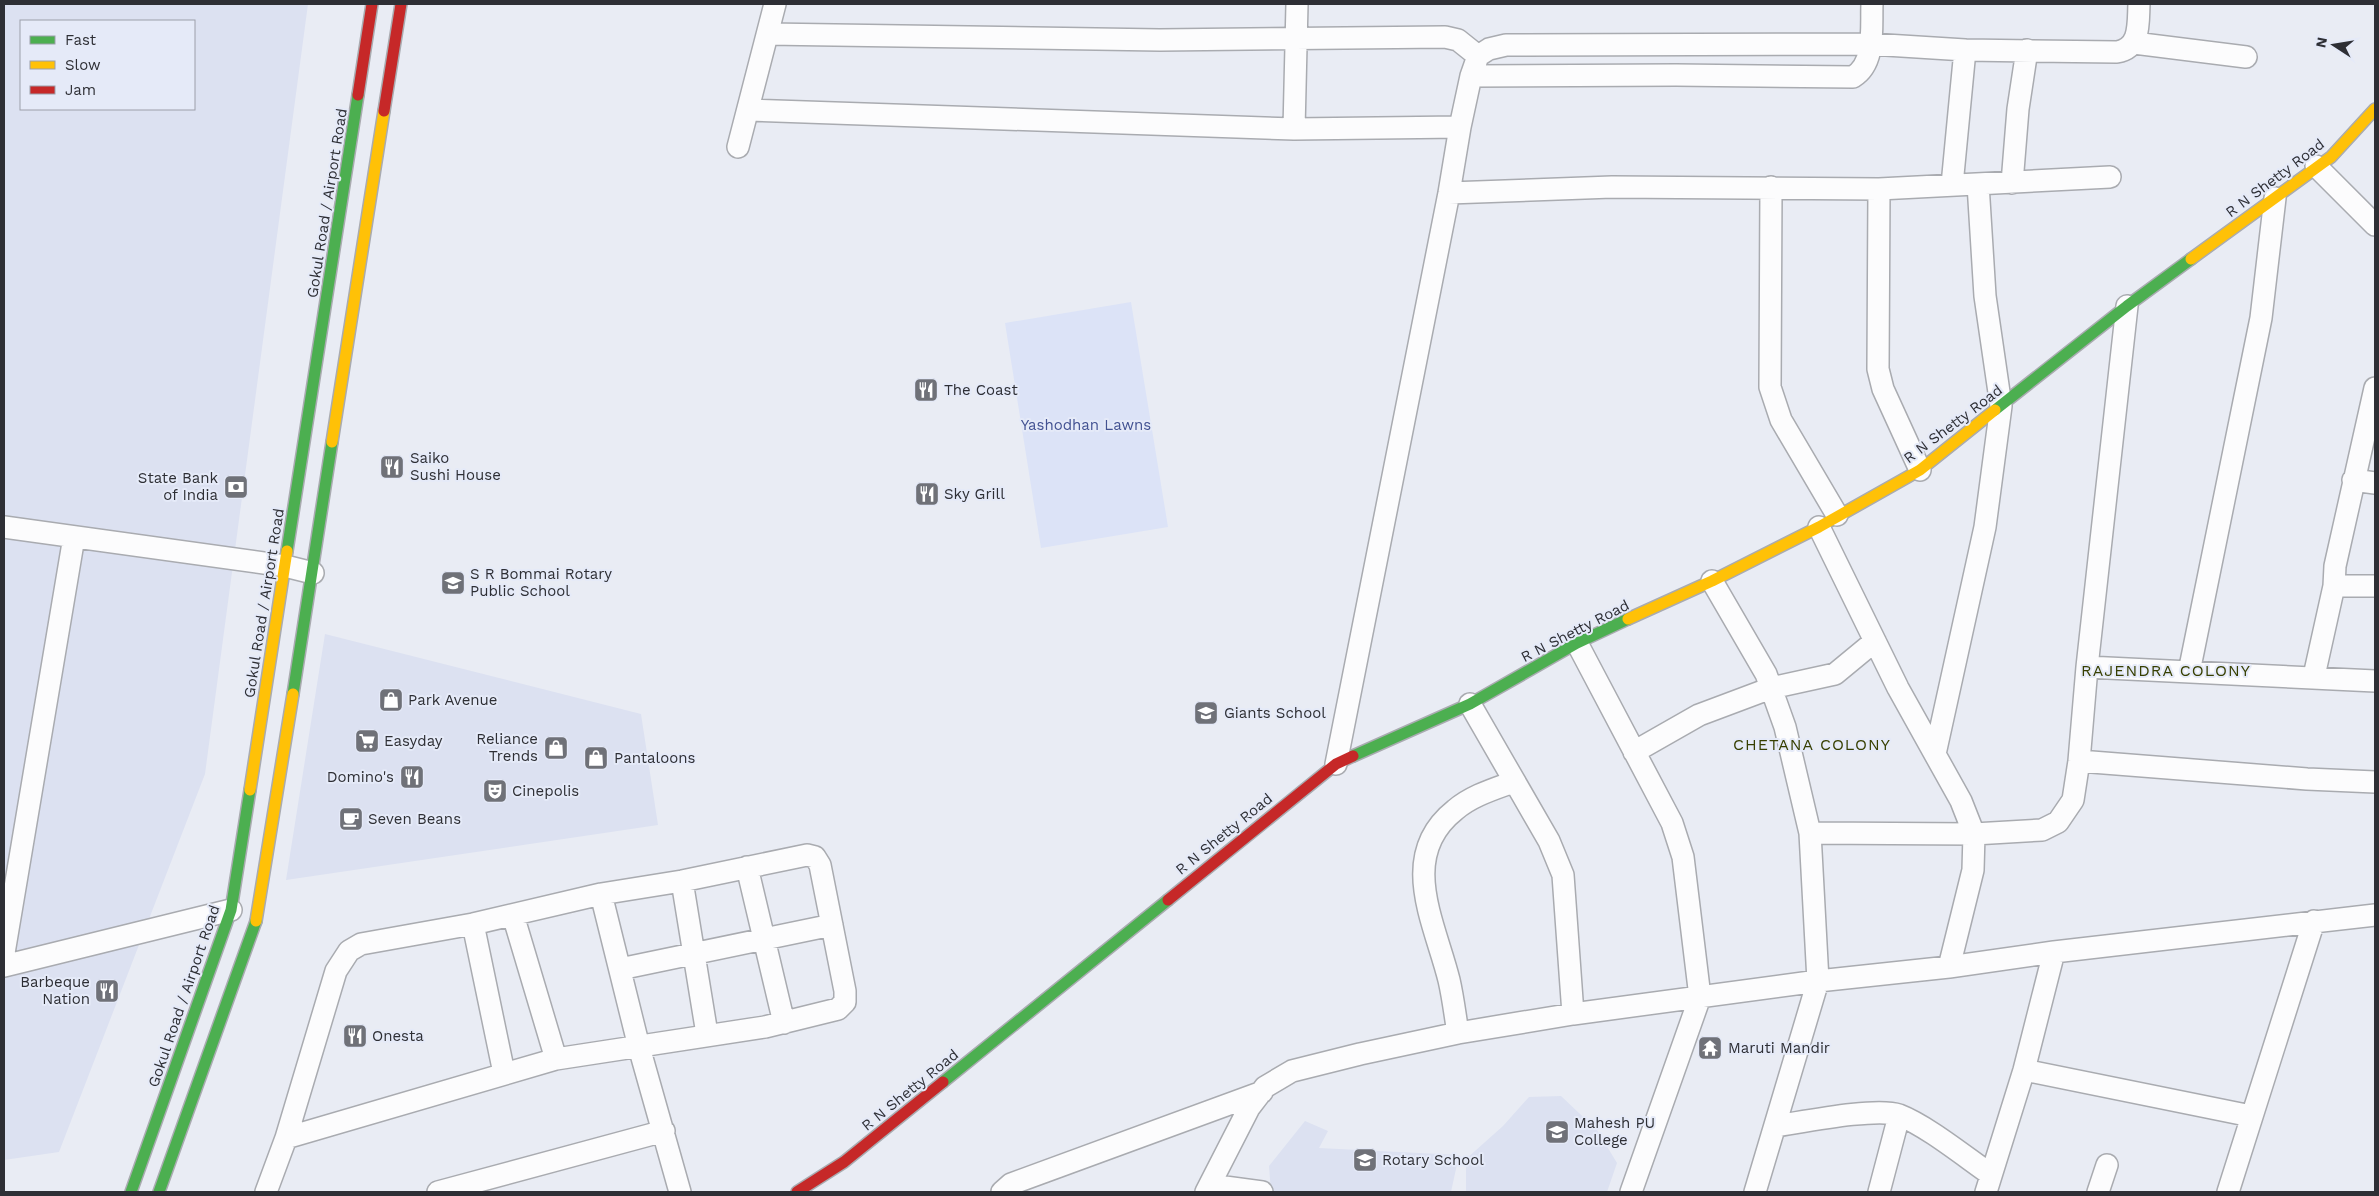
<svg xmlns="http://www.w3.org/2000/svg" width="2379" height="1196" font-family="'Work Sans',sans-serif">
<rect width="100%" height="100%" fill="#e9ecf4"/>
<path fill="#dce1f1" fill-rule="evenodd" d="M4 4H308L205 774 59 1152 4 1160ZM21 21H194V109H21Z
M325 634 641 714 658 825 286 880Z
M1561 1096 1597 1130 1617 1163 1607 1192H1466V1159L1503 1126 1529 1097Z
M1305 1121 1328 1131 1319 1148 1459 1155 1451 1192H1271L1269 1166Z"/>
<path fill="#dce3f7" d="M1131 302 1168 527 1041 548 1005 323Z"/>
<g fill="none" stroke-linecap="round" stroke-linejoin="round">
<defs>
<path id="street" d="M768 34 1160 40 1445 37 1458 40 1478 56
M2134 43 2246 57
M1471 76 1676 75 1853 77C1876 63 1871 28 1872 4
M749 110 1294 129 1460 127
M1294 129 1297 4
M738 147 775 4
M2316 166 2375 225
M2012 183 2018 109 2027 50
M1952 185 1965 50
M1771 187 1770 387 1781 420 1837 515
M1879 189 1878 369 1883 389 1920 470
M1449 193 1612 187 1879 189 2110 177
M2353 480 2375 483
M4 527 285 566 313 573
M1819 527 1898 688 1961 801 1974 834 1973 870 1949 967
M1712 581 1766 674 1785 727 1810 833 1818 981 1755 1192
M2334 586H2375
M1577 643 1672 823 1683 857 1700 997 1631 1192
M2087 667 2375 681
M2189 672 2261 318 2275 198
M2314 676 2334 586 2335 566 2375 388
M1470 704 1549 841 1563 875 1573 1014
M1634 752 1699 715 1771 688 1835 674 1875 641
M1935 754 1985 527 2001 406 1985 296 1978 184
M2079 761 2307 779 2375 782
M1336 764 1449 193 1460 127 1471 76 1478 56 1489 49 1506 45 1870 44 1965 50 2117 52C2141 48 2138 23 2139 4
M1810 833 1974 834 2042 830 2058 822 2073 800 2079 761 2087 667 2127 306
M747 867 784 1023
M682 881 707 1034
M601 894 639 1047 680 1192
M513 915 556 1059
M473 924 504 1073
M4 953 74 537
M4 966 231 910
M620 969 832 925
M1458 1033C1455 1015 1453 997 1449 980 1435 923 1397 856 1455 810 1471 796 1494 789 1513 782
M2024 1070 2251 1116
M1776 1126C1803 1122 1876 1107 1899 1115 1927 1126 1964 1156 1990 1174
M1210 1185 1262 1192
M266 1192 286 1138 336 971 349 951 361 944 473 924 601 894 682 881 807 855 815 857 820 865 845 991V1002L838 1009 765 1027 556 1059 286 1138
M438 1192 664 1131
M1002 1192 1011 1184 1262 1092
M1206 1192 1249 1108 1265 1087 1292 1071 1360 1054 1458 1033 1573 1014 1818 981 1949 967 2054 952 2375 915
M1879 1192 1899 1116
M1986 1192 2024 1070 2054 952
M2098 1192 2107 1165
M2228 1192 2314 921"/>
<path id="fast" d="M1995 410 2127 306 2191 259
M287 551 358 95
M293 694 332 442
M1353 756 1470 704 1577 643 1628 619
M943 1082 1168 900
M131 1192 231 910 250 790
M159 1192 256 921"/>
<path id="slow" d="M2191 259 2331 157 2375 109
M332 442 384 111
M1628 619 1712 581 1819 527 1920 470 1995 410
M250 790 287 551
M256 921 293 694"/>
<path id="jam" d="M358 95 372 4
M384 111 401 4
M1168 900 1336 764 1353 756
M797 1192 844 1162 943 1082"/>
</defs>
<use href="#street" stroke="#a9abb0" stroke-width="24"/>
<use href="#fast" stroke="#a9abb0" stroke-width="14"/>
<use href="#slow" stroke="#a9abb0" stroke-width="14"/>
<use href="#jam" stroke="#a9abb0" stroke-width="14"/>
<use href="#street" stroke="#fcfcfd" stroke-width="21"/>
<use href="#fast" stroke="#4caf50" stroke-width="11"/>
<use href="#slow" stroke="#ffc107" stroke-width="11"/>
<use href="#jam" stroke="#c62828" stroke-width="11"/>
</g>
<defs>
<symbol id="restaurant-square" viewBox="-11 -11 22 22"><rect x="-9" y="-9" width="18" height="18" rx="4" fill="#6f7178" stroke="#e5eaf8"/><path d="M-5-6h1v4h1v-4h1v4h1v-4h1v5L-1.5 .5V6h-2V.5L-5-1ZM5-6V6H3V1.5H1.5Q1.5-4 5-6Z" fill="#fff"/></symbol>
<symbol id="bank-square" viewBox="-11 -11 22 22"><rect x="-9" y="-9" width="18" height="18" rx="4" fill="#6f7178" stroke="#e5eaf8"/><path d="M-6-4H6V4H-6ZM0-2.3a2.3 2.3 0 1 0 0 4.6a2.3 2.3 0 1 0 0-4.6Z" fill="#fff"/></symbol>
<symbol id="school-square" viewBox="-11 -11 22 22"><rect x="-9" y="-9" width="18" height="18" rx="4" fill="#6f7178" stroke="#e5eaf8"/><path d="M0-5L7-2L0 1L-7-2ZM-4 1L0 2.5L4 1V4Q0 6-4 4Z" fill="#fff"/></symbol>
<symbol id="shop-square" viewBox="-11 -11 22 22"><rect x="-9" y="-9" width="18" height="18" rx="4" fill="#6f7178" stroke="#e5eaf8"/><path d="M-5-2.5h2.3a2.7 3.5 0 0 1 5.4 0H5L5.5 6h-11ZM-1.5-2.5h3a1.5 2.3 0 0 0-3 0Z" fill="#fff"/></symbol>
<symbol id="supermarket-square" viewBox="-11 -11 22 22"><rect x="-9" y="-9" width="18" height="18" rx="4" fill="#6f7178" stroke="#e5eaf8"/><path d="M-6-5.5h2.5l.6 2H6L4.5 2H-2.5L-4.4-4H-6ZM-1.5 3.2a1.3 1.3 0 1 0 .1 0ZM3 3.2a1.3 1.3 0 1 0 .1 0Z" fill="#fff"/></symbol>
<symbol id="theatre-square" viewBox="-11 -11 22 22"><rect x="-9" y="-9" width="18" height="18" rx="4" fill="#6f7178" stroke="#e5eaf8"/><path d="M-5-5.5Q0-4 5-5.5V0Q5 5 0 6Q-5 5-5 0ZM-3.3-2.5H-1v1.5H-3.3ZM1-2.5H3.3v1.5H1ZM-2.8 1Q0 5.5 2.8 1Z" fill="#fff"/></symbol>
<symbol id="cafe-square" viewBox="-11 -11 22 22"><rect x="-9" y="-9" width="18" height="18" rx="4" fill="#6f7178" stroke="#e5eaf8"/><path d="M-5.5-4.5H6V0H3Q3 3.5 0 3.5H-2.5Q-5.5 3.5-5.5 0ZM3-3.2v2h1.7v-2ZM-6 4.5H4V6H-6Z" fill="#fff"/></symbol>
<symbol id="temple-square" viewBox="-11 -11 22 22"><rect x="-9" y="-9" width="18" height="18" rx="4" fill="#6f7178" stroke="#e5eaf8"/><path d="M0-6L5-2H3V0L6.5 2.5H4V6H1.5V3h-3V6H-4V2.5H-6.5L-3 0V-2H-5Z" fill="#fff"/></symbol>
<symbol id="university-square" viewBox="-11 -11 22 22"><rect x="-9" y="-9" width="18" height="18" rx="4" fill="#6f7178" stroke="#e5eaf8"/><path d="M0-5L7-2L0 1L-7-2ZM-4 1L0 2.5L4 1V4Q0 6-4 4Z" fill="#fff"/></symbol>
</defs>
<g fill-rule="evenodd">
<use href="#restaurant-square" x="912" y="376" width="28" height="28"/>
<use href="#restaurant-square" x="378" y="453" width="28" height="28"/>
<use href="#bank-square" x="222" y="473" width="28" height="28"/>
<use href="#restaurant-square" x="913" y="480" width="28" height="28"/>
<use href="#school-square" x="439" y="569" width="28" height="28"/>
<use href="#shop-square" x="377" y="686" width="28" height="28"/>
<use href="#school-square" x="1192" y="699" width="28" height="28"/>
<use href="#supermarket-square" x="353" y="727" width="28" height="28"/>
<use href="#shop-square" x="542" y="734" width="28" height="28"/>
<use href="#shop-square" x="582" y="744" width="28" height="28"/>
<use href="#restaurant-square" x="398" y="763" width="28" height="28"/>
<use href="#theatre-square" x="481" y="777" width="28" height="28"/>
<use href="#cafe-square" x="337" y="805" width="28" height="28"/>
<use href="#restaurant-square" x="93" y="977" width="28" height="28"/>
<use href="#restaurant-square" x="341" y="1022" width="28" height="28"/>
<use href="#temple-square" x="1696" y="1034" width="28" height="28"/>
<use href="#university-square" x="1543" y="1118" width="28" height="28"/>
<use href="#school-square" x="1351" y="1146" width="28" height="28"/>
</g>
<g text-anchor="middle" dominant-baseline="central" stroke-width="4" stroke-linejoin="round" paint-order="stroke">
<g font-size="15" fill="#2e2f35" stroke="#e5eaf8">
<text transform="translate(2275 178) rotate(-37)">R N Shetty Road</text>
<text transform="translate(327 203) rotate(-81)">Gokul Road / Airport Road</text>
<text transform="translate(1953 424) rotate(-37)">R N Shetty Road</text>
<text transform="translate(264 603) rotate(-81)">Gokul Road / Airport Road</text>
<text transform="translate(1575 631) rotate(-27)">R N Shetty Road</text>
<text transform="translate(1224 834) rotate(-39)">R N Shetty Road</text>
<text transform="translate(184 996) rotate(-71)">Gokul Road / Airport Road</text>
<text transform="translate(910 1090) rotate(-39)">R N Shetty Road</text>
</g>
<g font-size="15" fill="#2e2f35" stroke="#e5eaf8" text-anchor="start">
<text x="944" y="390">The Coast</text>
<text x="410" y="458">Saiko<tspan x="410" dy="17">Sushi House</tspan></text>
<text x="218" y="478" text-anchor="end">State Bank<tspan x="218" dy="17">of India</tspan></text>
<text x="944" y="494">Sky Grill</text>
<text x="470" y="574">S R Bommai Rotary<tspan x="470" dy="17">Public School</tspan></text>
<text x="408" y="700">Park Avenue</text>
<text x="1224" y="713">Giants School</text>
<text x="538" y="739" text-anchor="end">Reliance<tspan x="538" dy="17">Trends</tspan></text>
<text x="384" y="741">Easyday</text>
<text x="614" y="758">Pantaloons</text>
<text x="394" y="777" text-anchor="end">Domino's</text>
<text x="512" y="791">Cinepolis</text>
<text x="368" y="819">Seven Beans</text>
<text x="90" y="982" text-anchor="end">Barbeque<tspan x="90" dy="17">Nation</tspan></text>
<text x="372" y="1036">Onesta</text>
<text x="1728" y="1048">Maruti Mandir</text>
<text x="1574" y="1123">Mahesh PU<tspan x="1574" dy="17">College</tspan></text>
<text x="1382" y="1160">Rotary School</text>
</g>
<g font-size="15" fill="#435292" stroke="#e5eaf8">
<text x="1086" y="425">Yashodhan Lawns</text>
</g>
<g font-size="16" letter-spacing="1" fill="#373f01" stroke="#e5eaf8">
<text x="2166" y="670">RAJENDRA COLONY</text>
<text x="1812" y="744">CHETANA COLONY</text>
</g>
</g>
<rect width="2379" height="1196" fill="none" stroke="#2e2f35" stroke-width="10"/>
<rect x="20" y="20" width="175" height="90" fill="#e5eaf8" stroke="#9c9faa"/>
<rect x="30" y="36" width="25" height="8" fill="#4caf50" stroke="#9c9faa"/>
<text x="65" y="45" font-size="15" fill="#2e2f35">Fast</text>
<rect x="30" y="61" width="25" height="8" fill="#ffc107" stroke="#9c9faa"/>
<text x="65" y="70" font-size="15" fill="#2e2f35">Slow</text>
<rect x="30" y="86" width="25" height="8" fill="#c62828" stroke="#9c9faa"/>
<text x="65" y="95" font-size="15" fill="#2e2f35">Jam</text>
<g transform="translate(2334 45) rotate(282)" stroke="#e5eaf8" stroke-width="4" paint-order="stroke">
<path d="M0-4L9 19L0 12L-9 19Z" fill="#2e2f35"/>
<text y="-8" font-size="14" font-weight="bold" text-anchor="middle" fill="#2e2f35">N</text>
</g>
</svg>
